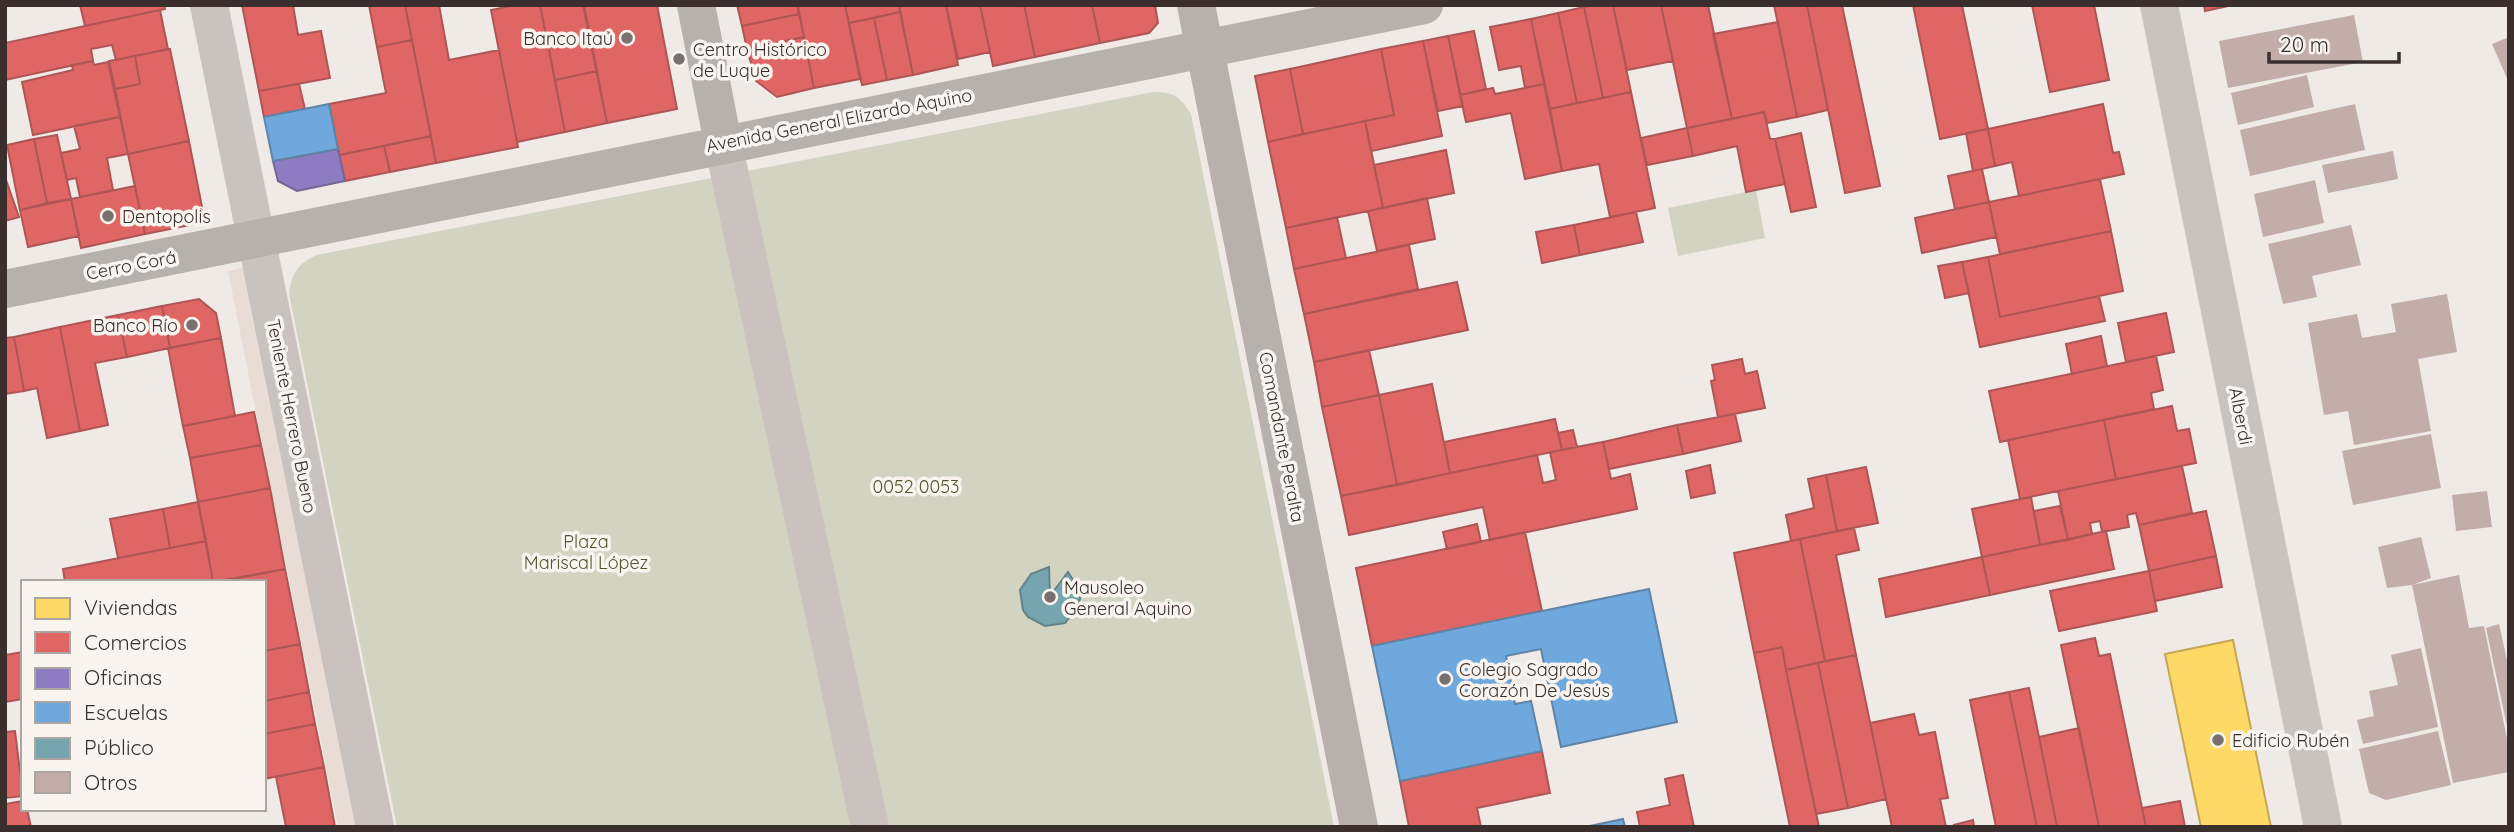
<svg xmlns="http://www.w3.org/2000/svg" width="2514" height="832" font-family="Quicksand,sans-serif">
<rect width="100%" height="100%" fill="#efeae6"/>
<path fill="#d2d4c1" d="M1153 92C1174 92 1180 96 1191 114L1334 827H397L289 294C291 274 298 263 317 255Z
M1756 190 1765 238 1678 256 1668 208Z"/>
<path fill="#e8dcd4" d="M250 266 364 827H338L228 271Z"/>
<path fill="#ffd966" stroke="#c4a655" stroke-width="2" d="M2233 640 2271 827H2201L2165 654Z"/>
<path fill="#e06666" stroke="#ae5655" stroke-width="2" d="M80 5H164L165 9 85 26Z
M242 5H293L298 35 321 31 330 78 259 91Z
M369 5H405L412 40 377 47Z
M405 5H439L449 60 499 50 518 147 436 163Z
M516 5H540L565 132 517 142 491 10Z
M540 5H584L597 71 555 80Z
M583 5H657L677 109 607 123Z
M737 5H797L799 14 742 26Z
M845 5H899L900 12 849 23Z
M845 5 860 79 814 88 798 6Z
M899 5H946L958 65 913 75Z
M946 5H980L990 52 958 59Z
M980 5H1024L1035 57 993 66Z
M1024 5H1092L1100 43 1035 57Z
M1092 5H1155L1158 23 1149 33 1100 43Z
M1594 5H1613L1631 92 1603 98 1584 7Z
M1613 5H1661L1673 61 1627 70Z
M1661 5H1708L1732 119 1687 128Z
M1774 5H1807L1828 110 1797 117Z
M1807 5H1842L1880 186 1845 193Z
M1913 5H1962L1988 129 1940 139Z
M2032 5H2094L2109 80 2050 92Z
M2204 5H2233L2205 11Z
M1584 7 1603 98 1577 103 1558 13Z
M160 10 168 49 116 60 112 45 91 49 93 61 5 80V43Z
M900 12 913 75 887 80 874 18Z
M1558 13 1577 103 1550 109 1531 19Z
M799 14 804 37 747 49 742 26Z
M874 18 887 80 862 85 849 23Z
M1531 19 1544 84 1525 88 1521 66 1499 70 1490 27Z
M1778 22 1797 117 1767 123 1764 112 1732 119 1713 34Z
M1474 31 1486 89 1460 95 1448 36Z
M1448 36 1463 106 1438 111 1423 41Z
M804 37 814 88 777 97 756 81 747 49Z
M412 40 431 136 339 155 329 104 386 93 377 47Z
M1423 41 1442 136 1371 151 1365 121 1394 115 1381 49Z
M170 49 189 141 128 154 115 89 140 84 135 56Z
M1381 49 1394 115 1303 134 1290 69Z
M135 56 140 84 115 89 109 61Z
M93 61 94 65 108 62 120 117 33 135 22 82 73 70 72 65Z
M1290 69 1303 134 1268 142 1255 76Z
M597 71 607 123 565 132 555 80Z
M299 84 305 109 264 117 259 91Z
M1544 84 1562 171 1525 179 1511 113 1466 122 1460 95 1493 88 1495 94Z
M1631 92 1655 208 1610 217 1599 164 1562 171 1550 109Z
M2103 104 2113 153 2119 152 2124 174 2019 196 2012 162 1995 166 1988 129Z
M1764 112 1770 139H1775L1785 184 1746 192 1737 146 1693 156 1687 128Z
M120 117 128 154 107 158 113 190 80 197 76 178 67 180 61 153 80 149 74 126Z
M1365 121 1383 208 1286 228 1268 142Z
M1687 128 1693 156 1647 165 1641 138Z
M1988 129 1995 166 1973 171 1966 133Z
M1801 133 1816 207 1791 212 1775 139Z
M57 135 71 199 47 203 34 139Z
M431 136 436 163 390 172 384 146Z
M34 139 47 203 20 210 7 145Z
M189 141 205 222 145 234 128 154Z
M384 146 390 172 345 181 339 155Z
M1446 150 1454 193 1383 208 1374 165Z
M1982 169 1989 202 1955 209 1948 176Z
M5 177 19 217 5 221Z
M2100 179 2111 231 2000 254 1989 202Z
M135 186 145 234 81 248 71 199Z
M1427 198 1435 239 1377 251 1368 211Z
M71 199 79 236 28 247 20 210Z
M1989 202 1996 237 1922 253 1915 218Z
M1636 212 1643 242 1580 255 1574 225Z
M1337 217 1346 258 1294 269 1286 228Z
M1574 225 1580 255 1542 263 1536 232Z
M2111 231 2123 291 2000 317 1988 257Z
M1409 245 1418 289 1304 314 1294 269Z
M1988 257 2000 317 2099 296 2105 321 1980 347 1962 262Z
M1962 262 1969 293 1945 298 1938 266Z
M1457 282 1468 330 1314 362 1304 314Z
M199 299 216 313 221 338 170 348 162 306Z
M162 306 170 348 127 357 118 315Z
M2166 313 2174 352 2126 362 2118 323Z
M118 315 127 357 95 363 108 425 80 431 60 327Z
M60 327 80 431 47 438 37 388 24 391 14 337Z
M2101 336 2107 366 2072 374 2066 344Z
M14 337 24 391 5 394V338Z
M221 338 235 416 183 426 168 348Z
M1369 350 1379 395 1322 407 1314 362Z
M2156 356 2163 390 2151 393 2154 409 2000 442 1989 391Z
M1742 359 1745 374 1757 371 1765 408 1718 417 1711 381 1715 380 1712 365Z
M1432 384 1450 473 1397 485 1379 395Z
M1379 395 1397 485 1341 496 1322 407Z
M2172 406 2177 431 2189 429 2196 463 2116 479 2104 420Z
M254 412 261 445 190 458 183 426Z
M1735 414 1741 441 1683 454 1677 425Z
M1555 419 1562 450 1450 473 1444 442Z
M2104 420 2116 479 2020 499 2008 440Z
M1677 425 1683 454 1609 469 1603 442Z
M1573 430 1577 447 1562 450 1558 433Z
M1603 442 1611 479 1630 474 1637 509 1490 540 1483 507 1349 535 1341 496 1537 455 1543 483 1556 480 1550 452Z
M261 445 270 488 198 502 190 458Z
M1710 465 1715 493 1691 498 1686 471Z
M2182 466 2192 513 2139 525 2136 513 2127 515 2129 527 2102 532 2100 521 2090 523 2092 534 2068 540 2058 491Z
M1866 467 1878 523 1837 531 1826 475Z
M1826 475 1837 531 1791 541 1786 515 1814 508 1808 479Z
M270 488 285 569 213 582 198 502Z
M2031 497 2040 545 1982 557 1972 509Z
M198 502 206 541 170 548 163 509Z
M2060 506 2068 540 2040 545 2034 511Z
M163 509 170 548 118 558 110 519Z
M2206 511 2216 556 2149 571 2139 525Z
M1477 524 1481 542 1447 549 1443 532Z
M1854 528 1859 550 1836 555 1856 655 1825 661 1800 539Z
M2106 531 2114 569 1990 595 1982 557Z
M1525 532 1542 611 1372 646 1356 568Z
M1800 539 1825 661 1786 670 1782 647 1754 653 1734 553Z
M206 541 213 582H65L63 569Z
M2216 556 2222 587 2155 601 2149 571Z
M1982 557 1990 595 1886 617 1879 579Z
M285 569 300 644 264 651V582H219Z
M2149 571 2157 611 2059 631 2050 591Z
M2095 638 2099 656 2110 654 2146 827H2099L2061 645Z
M300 644 309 692 264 701V651Z
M1782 647 1786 670 1819 827H1790L1754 653Z
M23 652V699L5 702V655Z
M1856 655 1886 799 1848 808 1818 663Z
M1818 663 1848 808 1816 814 1786 670Z
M2029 688 2039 737 2057 827H2037L2009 692Z
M309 692 315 724 264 734V701Z
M2009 692 2037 827H1996L1970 700Z
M1914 714 1919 735 1935 732 1948 798 1940 799 1946 827H1892L1870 723Z
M315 724 324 767 264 779V734Z
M2079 728 2099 827H2057L2039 737Z
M15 731 23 796 5 798V732Z
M1542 751 1550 793 1477 808 1481 827H1409L1400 781Z
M324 767 335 827H286L276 777Z
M1683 775 1694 827H1640L1637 812 1670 805 1665 779Z
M23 801V809H27L31 827H5V804Z
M2180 801 2185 827H2146L2142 808Z
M1973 820 1974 827H1955L1954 825Z"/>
<path fill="#8e7cc3" stroke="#756596" stroke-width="2" d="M338 149 345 181 297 191 278 181 273 161Z"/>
<path fill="#6fa8dc" stroke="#5f84a7" stroke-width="2" d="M329 104 338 149 273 161 264 117Z
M1649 589 1677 722 1561 747 1541 649 1506 656 1515 704 1531 701 1542 751 1400 781 1372 646Z
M1623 819 1625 827H1585Z"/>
<path fill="#76a5af" stroke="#648288" stroke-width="2" d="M1049 567 1050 596 1068 572 1079 589 1080 599 1077 608 1065 623 1045 626 1028 617 1023 610 1020 590 1031 574Z"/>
<path fill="#c2ada8" d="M2354 15 2363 62 2228 88 2219 41Z
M2509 37V83L2492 44Z
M2307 75 2314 107 2238 125 2231 93Z
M2355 104 2365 150 2250 176 2240 130Z
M2393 151 2398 179 2328 193 2322 165Z
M2315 180 2324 223 2263 237 2254 194Z
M2351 225 2361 265 2312 276 2317 297 2283 304 2268 244Z
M2447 294 2457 352 2418 359 2431 431 2354 445 2348 411 2324 415 2308 323 2357 314 2362 338 2396 332 2391 304Z
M2431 434 2441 488 2353 505 2342 451Z
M2487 491 2492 527 2456 531 2452 495Z
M2421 537 2431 578 2412 585 2387 588 2378 547Z
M2459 575 2469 628 2484 626 2509 748V772L2453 783 2412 585Z
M2499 624 2509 669 2508 731 2486 628Z
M2421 648 2438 727 2363 744 2357 720 2374 716 2369 691 2398 685 2391 655Z
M2438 731 2451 785 2386 800 2369 793 2359 749Z"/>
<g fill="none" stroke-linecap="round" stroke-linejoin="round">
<path stroke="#c9c2be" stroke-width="38" d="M209 5 375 827
M2159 5 2323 827
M723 143 870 827"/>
<path stroke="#b8b0ad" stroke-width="38" d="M696 5 723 143
M1196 5 1359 827
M5 289 1424 5"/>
</g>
<g fill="#79706d" stroke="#faf4ef" stroke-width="2.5">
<circle cx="627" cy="38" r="7"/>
<circle cx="679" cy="59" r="7"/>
<circle cx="108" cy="216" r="7"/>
<circle cx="192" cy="325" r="7"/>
<circle cx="1050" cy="597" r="7"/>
<circle cx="1445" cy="679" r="7"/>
<circle cx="2218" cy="740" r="7"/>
</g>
<g text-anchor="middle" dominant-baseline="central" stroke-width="7" stroke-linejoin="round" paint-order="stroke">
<g font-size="18" fill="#3a2f2c" stroke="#faf4ef" text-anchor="start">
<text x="613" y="38" text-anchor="end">Banco Itaú</text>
<text x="693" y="49">Centro Histórico<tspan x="693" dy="21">de Luque</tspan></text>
<text x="122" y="216">Dentopolis</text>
<text x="178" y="325" text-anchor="end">Banco Río</text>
<text x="1064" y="587">Mausoleo<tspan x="1064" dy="21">General Aquino</tspan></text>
<text x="1459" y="669">Colegio Sagrado<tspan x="1459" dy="21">Corazón De Jesús</tspan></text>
<text x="2232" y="740">Edificio Rubén</text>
</g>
<g font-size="18" fill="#3a2f2c" stroke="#faf4ef">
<text transform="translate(839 120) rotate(-11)">Avenida General Elizardo Aquino</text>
<text transform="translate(131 265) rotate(-11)">Cerro Corá</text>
<text transform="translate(292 416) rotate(79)">Teniente Herrero Bueno</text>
<text transform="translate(2241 416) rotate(79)">Alberdi</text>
<text transform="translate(1282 437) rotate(79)">Comandante Peralta</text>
</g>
<g font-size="18" fill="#4e5830" stroke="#faf4ef">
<text x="916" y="486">0052 0053</text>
<text x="586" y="541">Plaza<tspan x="586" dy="21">Mariscal López</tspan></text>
</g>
</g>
<rect width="2514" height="832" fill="none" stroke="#3a2f2c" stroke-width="14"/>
<rect x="21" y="580" width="245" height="231" fill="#faf4ef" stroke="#ada5a1" stroke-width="2"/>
<rect x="35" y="598" width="35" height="21" fill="#ffd966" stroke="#ada5a1" stroke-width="2"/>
<text x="84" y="615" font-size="21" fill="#3a2f2c">Viviendas</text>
<rect x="35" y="632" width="35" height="21" fill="#e06666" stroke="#ada5a1" stroke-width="2"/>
<text x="84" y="650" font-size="21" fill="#3a2f2c">Comercios</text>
<rect x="35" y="668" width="35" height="21" fill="#8e7cc3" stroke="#ada5a1" stroke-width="2"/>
<text x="84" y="685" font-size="21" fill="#3a2f2c">Oficinas</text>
<rect x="35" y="702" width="35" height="21" fill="#6fa8dc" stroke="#ada5a1" stroke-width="2"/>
<text x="84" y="720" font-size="21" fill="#3a2f2c">Escuelas</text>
<rect x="35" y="738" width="35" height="21" fill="#76a5af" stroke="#ada5a1" stroke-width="2"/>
<text x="84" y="755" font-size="21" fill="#3a2f2c">Público</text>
<rect x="35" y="772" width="35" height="21" fill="#c2ada8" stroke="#ada5a1" stroke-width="2"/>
<text x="84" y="790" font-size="21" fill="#3a2f2c">Otros</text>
<path d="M2269 52v10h130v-10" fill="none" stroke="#3a2f2c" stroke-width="3.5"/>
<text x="2280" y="52" font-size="21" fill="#3a2f2c" stroke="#faf4ef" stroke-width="5" paint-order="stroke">20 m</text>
</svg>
